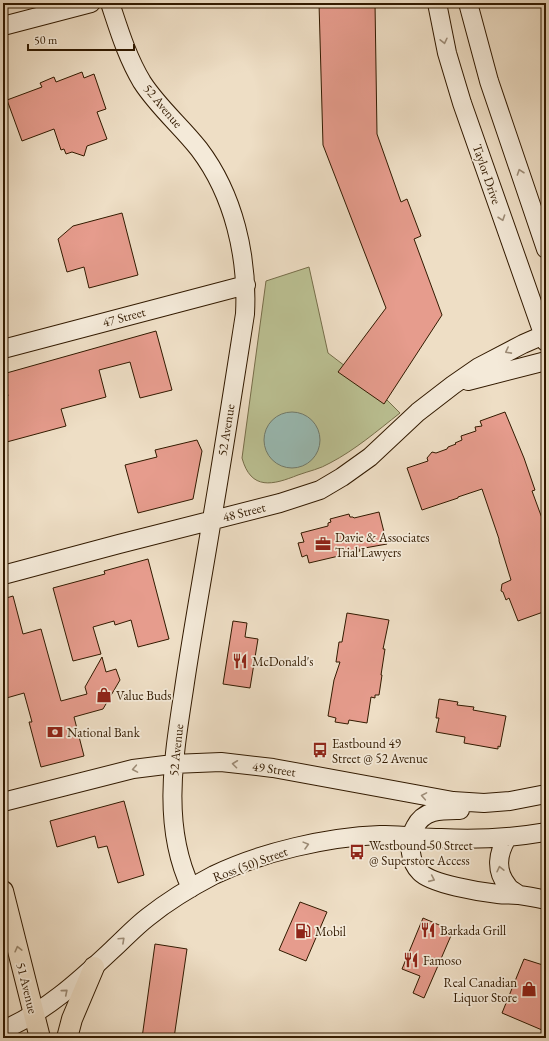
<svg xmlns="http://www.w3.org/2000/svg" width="549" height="1041" font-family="'EB Garamond',serif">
<rect width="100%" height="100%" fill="#eedec5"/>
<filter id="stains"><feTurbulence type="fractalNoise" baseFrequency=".005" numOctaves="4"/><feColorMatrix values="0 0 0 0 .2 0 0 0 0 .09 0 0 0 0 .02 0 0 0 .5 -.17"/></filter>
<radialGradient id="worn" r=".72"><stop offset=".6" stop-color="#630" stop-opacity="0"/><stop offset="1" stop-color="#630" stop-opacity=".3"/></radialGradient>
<path fill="#bbc193" stroke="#766e4a" d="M309 267 328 353 379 392 400 413C377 431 355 450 330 463 320 469 309 471 298 475 273 485 251 491 242 458L266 281Z"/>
<path fill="#99bcb5" stroke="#707b6d" d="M264 440a28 28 0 1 1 56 0a28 28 0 1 1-56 0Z"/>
<path fill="#e69c8d" stroke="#321a00" d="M319 3H375L377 134 401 202 407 199 421 236 414 239 442 315 384 404 338 372 386 308 323 145Z
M82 72 84 78 94 74 106 109 97 112 107 139 87 146 84 156 72 152 66 154 64 149 61 150 54 129 22 141 7 100 42 87 40 83 54 77 56 82Z
M122 213 138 275 89 288 84 267 67 272 58 239 73 226Z
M156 331 172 390 140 398 130 362 99 370 106 397 61 409 66 426 3 443V396H8L3 374Z
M505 412 524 458 535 490 532 491 546 529V611L518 621 509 598 506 600 503 592 501 591 502 584 511 580 499 541V539L482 489 458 497V498L422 510 407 468 428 461 427 458 432 452 436 453 447 449 448 447 456 444 455 443 462 440 461 436 476 431 475 427 482 426 480 421Z
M197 440 202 451 193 499 138 513 125 465 157 457 155 450Z
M379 512 387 544 359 549 360 551 309 563 307 555 302 557 298 543 304 542 301 533 328 526V523L331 522 330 519 349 514 350 517H353L354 518Z
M148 559 169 639 138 647 131 620 115 625 114 621 93 627 101 654 73 661 53 588 105 574 104 571Z
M13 596 23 634 41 629 61 701 87 694 85 687 102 657 106 672 116 669 120 680 103 709 74 717 84 756 41 767 29 722H32L24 693 3 699V599Z
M347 613 389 620 383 649H385L381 675H382L379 695H375V698L371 697 367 723 349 720 348 724 335 722 336 718 328 716 334 680 340 662H336L339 642H342Z
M233 621 247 623 245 637 258 639 250 688 223 684Z
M439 699 458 702 457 705 474 707 473 710 506 716 500 747 498 746V749L464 743 465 737 436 732 439 718H436Z
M124 801 144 875 118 883 107 846 98 848 95 836 57 847 50 821Z
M300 902 327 912 306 961 279 950Z
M423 918 453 931 424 998 413 993 420 976 402 969Z
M155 944 187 949 174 1038H142Z
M524 959 546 966V1022L542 1030 502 1013Z"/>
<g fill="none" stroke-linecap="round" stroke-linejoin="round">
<defs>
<path id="secondary" d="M110 3C119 30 127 57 142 82 158 107 181 126 199 149 234 195 248 257 245 314 234 384 223 455 211 525 202 580 192 634 184 689 174 755 161 825 191 888
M437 3 447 53 462 103 546 342
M468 3 489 81 546 249
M3 26 91 3
M3 349 246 285
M468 381 546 361
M3 575 119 544 280 503 320 490 342 477 370 457 418 412 453 385 479 367 523 344 546 334
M3 802 133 769 173 764 221 762 273 768 453 801 484 803 510 801 546 794
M460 810C442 810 424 809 415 827 410 836 409 843 411 853 412 861 414 866 420 872 431 884 480 892 498 894 505 895 512 894 519 895 528 896 537 898 546 900
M507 838C498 853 495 870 507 885 509 889 515 892 519 895
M3 1030C45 1012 79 981 112 950 124 939 135 927 148 917 168 901 191 887 214 875 262 852 327 837 380 835 400 834 421 838 441 838 476 840 511 838 546 832"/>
<path id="primary" d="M3 891 40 1038
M67 1038 72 1019 94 967"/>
</defs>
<use href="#secondary" stroke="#321a00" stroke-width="20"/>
<use href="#primary" stroke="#321a00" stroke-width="22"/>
<use href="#secondary" stroke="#f4ead9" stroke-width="18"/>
<use href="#primary" stroke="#eedec5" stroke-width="20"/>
</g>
<defs><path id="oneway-chevron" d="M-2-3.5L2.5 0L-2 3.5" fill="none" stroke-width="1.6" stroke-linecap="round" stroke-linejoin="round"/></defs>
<g stroke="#9d8c77">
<use href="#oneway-chevron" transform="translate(444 41) rotate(77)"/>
<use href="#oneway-chevron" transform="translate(520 172) rotate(-109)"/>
<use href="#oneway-chevron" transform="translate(502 218) rotate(71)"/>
<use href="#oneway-chevron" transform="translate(508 351) rotate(152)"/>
<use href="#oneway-chevron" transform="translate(235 764) rotate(-173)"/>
<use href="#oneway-chevron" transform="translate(135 769) rotate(170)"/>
<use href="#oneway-chevron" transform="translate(424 796) rotate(-170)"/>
<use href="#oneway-chevron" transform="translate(306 845) rotate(-15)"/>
<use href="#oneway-chevron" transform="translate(500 869) rotate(-103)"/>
<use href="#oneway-chevron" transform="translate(432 879) rotate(24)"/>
<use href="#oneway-chevron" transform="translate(122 940) rotate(-43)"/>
<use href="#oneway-chevron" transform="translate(65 992) rotate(-40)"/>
</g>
<use stroke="#99866c" href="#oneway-chevron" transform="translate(18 949) rotate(-104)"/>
<defs>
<symbol id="office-bare" viewBox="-9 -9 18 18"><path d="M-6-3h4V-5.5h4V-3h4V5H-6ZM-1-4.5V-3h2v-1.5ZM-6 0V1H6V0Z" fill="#8f2418" stroke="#f4ead9" stroke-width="2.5" paint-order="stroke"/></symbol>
<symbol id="restaurant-bare" viewBox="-9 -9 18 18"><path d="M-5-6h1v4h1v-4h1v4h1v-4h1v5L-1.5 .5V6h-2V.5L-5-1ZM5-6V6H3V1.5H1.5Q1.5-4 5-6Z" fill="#8f2418" stroke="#f4ead9" stroke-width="2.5" paint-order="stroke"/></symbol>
<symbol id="shop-bare" viewBox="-9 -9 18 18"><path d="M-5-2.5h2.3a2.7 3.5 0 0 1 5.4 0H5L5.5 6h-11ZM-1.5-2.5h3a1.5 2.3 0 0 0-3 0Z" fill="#8f2418" stroke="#f4ead9" stroke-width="2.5" paint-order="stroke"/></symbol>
<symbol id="bank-bare" viewBox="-9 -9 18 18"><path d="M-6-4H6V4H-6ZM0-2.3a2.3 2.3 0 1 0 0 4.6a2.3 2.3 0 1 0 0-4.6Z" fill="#8f2418" stroke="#f4ead9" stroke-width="2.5" paint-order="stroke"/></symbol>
<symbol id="bus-bare" viewBox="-9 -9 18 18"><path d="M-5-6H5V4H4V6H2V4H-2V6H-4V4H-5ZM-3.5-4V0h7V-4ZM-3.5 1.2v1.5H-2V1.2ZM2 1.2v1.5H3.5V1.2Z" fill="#8f2418" stroke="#f4ead9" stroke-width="2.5" paint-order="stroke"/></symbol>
<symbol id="fuel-bare" viewBox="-9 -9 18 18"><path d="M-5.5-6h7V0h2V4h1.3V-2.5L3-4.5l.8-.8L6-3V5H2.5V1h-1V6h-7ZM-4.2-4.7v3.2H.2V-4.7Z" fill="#8f2418" stroke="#f4ead9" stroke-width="2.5" paint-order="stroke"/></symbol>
</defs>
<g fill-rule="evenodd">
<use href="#office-bare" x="312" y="533" width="22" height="22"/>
<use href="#restaurant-bare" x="229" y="650" width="22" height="22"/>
<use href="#shop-bare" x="93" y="684" width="22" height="22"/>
<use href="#bank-bare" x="44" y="721" width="22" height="22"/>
<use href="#bus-bare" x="309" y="739" width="22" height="22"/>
<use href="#bus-bare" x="346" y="841" width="22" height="22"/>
<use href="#restaurant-bare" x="417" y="919" width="22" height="22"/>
<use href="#fuel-bare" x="292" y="920" width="22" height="22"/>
<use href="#restaurant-bare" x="400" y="949" width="22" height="22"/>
<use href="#shop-bare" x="518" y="978" width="22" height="22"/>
</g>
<g text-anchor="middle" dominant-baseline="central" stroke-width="3.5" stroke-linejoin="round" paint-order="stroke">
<g font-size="13" fill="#321a00" stroke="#f4ead9">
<text transform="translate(163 106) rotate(50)">52 Avenue</text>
<text transform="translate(487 174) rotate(71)">Taylor Drive</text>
<text transform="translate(124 317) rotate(-15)">47 Street</text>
<text transform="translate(226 430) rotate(-81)">52 Avenue</text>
<text transform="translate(244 512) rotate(-14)">48 Street</text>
<text transform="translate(176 750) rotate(-84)">52 Avenue</text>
<text transform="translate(274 769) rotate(8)">49 Street</text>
<text transform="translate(250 864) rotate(-20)">Ross (50) Street</text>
<text transform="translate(27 988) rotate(76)">51 Avenue</text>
</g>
<g font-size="13" fill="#321a00" stroke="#f4ead9" text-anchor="start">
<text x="335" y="537">Davie &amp; Associates<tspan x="335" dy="15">Trial Lawyers</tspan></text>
<text x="252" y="661">McDonald's</text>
<text x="116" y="695">Value Buds</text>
<text x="67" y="732">National Bank</text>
<text x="332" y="743">Eastbound 49<tspan x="332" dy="15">Street @ 52 Avenue</tspan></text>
<text x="369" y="845">Westbound 50 Street<tspan x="369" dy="15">@ Superstore Access</tspan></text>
<text x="440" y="930">Barkada Grill</text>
<text x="315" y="931">Mobil</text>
<text x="423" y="960">Famoso</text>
<text x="517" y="982" text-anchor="end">Real Canadian<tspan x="517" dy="15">Liquor Store</tspan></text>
</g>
</g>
<rect width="549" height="1041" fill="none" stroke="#eedec5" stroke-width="16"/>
<rect x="4" y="4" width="541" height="1033" fill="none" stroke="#321a00" stroke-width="2"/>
<rect x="8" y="8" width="533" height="1025" fill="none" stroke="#321a00"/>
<path d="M28 44v6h106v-6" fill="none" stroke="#321a00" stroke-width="2"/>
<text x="34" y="44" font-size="12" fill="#321a00" stroke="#f4ead9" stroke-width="3" paint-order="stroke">50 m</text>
<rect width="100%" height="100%" filter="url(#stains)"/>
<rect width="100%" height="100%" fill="url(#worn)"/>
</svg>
